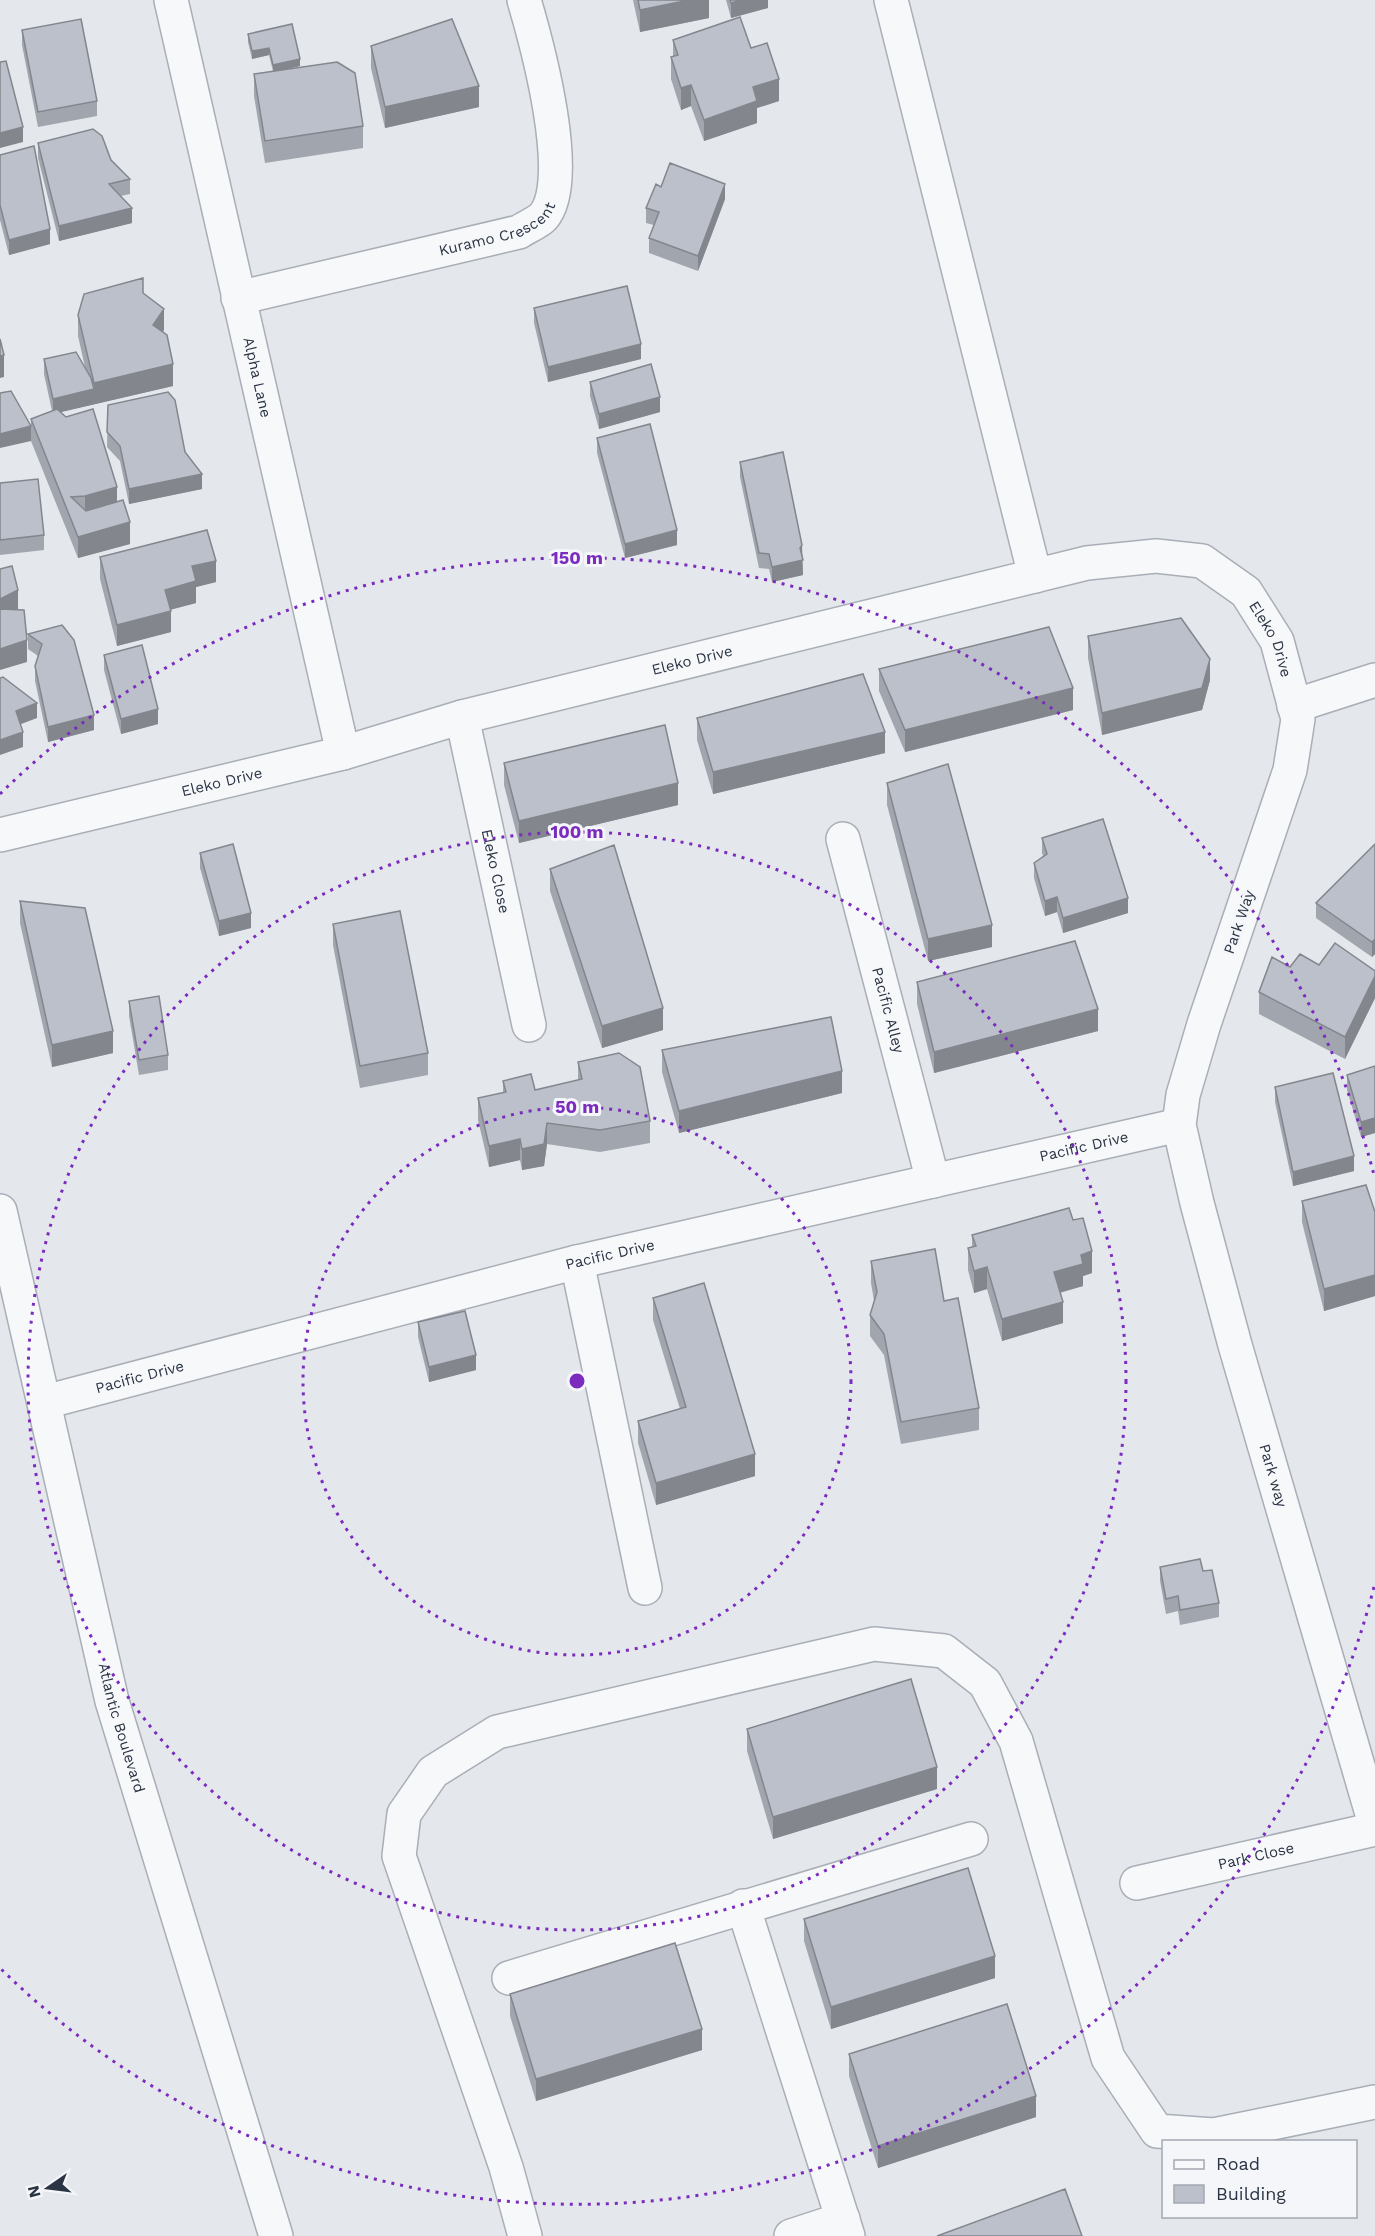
<svg xmlns="http://www.w3.org/2000/svg" width="1375" height="2236" font-family="'Work Sans',sans-serif">
<rect width="100%" height="100%" fill="#e4e7ec"/>
<g fill="none" stroke-linecap="round" stroke-linejoin="round">
<defs>
<g id="minor">
<path id="s1" d="M171 0 343 753"/>
<path d="M891 0 1035 576"/>
<path id="s2" d="M238 298 519 232C526 227 537 223 543 217 575 182 537 44 524 0"/>
<path d="M1294 706 1375 680"/>
<path id="s3" d="M462 717 529 1025"/>
<path id="s4" d="M0 835 343 753 462 717 1087 563 1156 556 1202 561 1246 592 1277 641 1298 719 1290 770 1204 1024 1183 1095 1179 1125 1197 1203 1235 1345 1375 1824"/>
<path id="s5" d="M843 839 933 1181"/>
<path id="s6" d="M0 1211 112 1701 276 2236"/>
<path d="M577 1262 645 1588"/>
<path id="s7" d="M45 1402 577 1262 1179 1125"/>
<path id="s8" d="M1137 1883 1375 1829"/>
<path d="M743 1906 848 2236"/>
<path d="M509 1978 971 1839"/>
<path d="M525 2236 506 2167 399 1856 404 1814 433 1772 497 1732 874 1644 944 1651 985 1683 1016 1741 1108 2058 1157 2131 1214 2135 1375 2102"/>
<path d="M791 2236 843 2219"/>
</g>
</defs>
<use href="#minor" stroke="#a9aeb7" stroke-width="36"/>
<use href="#minor" stroke="#f7f8fa" stroke-width="33"/>
</g>
<path fill="#a1a5ae" d="M633 0H709V18L640 32Z
M726 0H768V8L731 18Z
M22 30 97 101V116L38 127 22 45Z
M248 34 300 66 289 69 363 126V148L265 163 254 96V74L273 71 269 55 252 59 248 42Z
M673 40 751 48 779 101 757 108V123L704 141 691 106 681 110 671 79V57L673 56Z
M371 46 479 107 385 128 371 68Z
M38 143 111 160 130 179V194L121 196 132 223 59 241 38 158Z
M0 155 50 244 9 255 0 220Z
M661 187 725 199 698 271 649 253V238L654 225 646 223V208Z
M143 293 164 330 163 332 173 386 60 412 117 502 130 544 78 558 31 441V419L52 411 44 374V359L85 367 78 336V315Z
M534 308 641 359 548 382 534 323Z
M590 382 660 412 599 429 590 396Z
M108 405 185 452 202 489 129 504 120 461 107 447Z
M597 438 677 545 625 558 597 453Z
M740 462 802 558 803 575 772 582 769 569 759 568 740 477Z
M0 483 44 535V550L0 555Z
M100 557 216 582 196 587V603L170 610 171 632 117 646 100 579Z
M62 625 94 730 48 742 35 681V666L38 656 28 649V634Z
M1088 636 1210 680 1202 710 1102 735 1088 658Z
M104 655 158 724 121 734 104 670Z
M879 669 1073 710 905 752 879 691Z
M697 718 885 753 713 794 697 740Z
M504 763 678 805 519 843 504 785Z
M887 783 992 947 928 961 887 805Z
M1042 838 1128 913 1063 933 1057 912 1045 916 1034 878V863L1043 856 1042 853Z
M1375 844V954L1372 957 1316 918V903Z
M200 853 251 928 219 936 200 868Z
M550 869 663 1030 602 1048 550 891Z
M20 901 113 1053 52 1067 20 923Z
M333 924 428 1053V1075L360 1088 333 945Z
M1319 965 1375 971V998L1345 1059 1259 1014V992Z
M917 982 1098 1031 934 1073 917 1004Z
M129 1001 168 1055V1070L139 1075 129 1016Z
M662 1050 842 1093 679 1133 662 1072Z
M578 1062 650 1121V1143L600 1152 547 1144 544 1166 522 1170 520 1160 489 1167 478 1120V1098L503 1093V1081L535 1090 578 1080Z
M1375 1066V1133L1361 1137 1347 1090V1075Z
M1275 1087 1354 1171 1293 1186 1275 1102Z
M1302 1201 1375 1212V1296L1324 1311 1302 1222Z
M1073 1220 1092 1273 1083 1276V1286L1060 1293 1063 1323 1002 1341 987 1289 974 1293 968 1270V1248L972 1247V1235Z
M871 1261 944 1301 979 1408V1430L901 1444 884 1355 870 1336V1315L874 1301 871 1283Z
M653 1298 755 1476 656 1505 638 1443V1421L680 1409 653 1320Z
M418 1322 476 1370 429 1382 418 1337Z
M1160 1567 1203 1571 1219 1603V1617L1180 1625 1178 1611 1166 1614 1160 1581Z
M747 1729 937 1789 773 1839 747 1751Z
M804 1919 995 1978 831 2029 804 1941Z
M510 1994 702 2050 536 2101 510 2016Z
M849 2054 1036 2117 878 2168 849 2076Z"/>
<path fill="#83868d" d="M689 0H709V18L640 32V10Z
M741 0H768V8L731 18V3Z
M269 48V55L252 59V51Z
M300 59V66L273 72V65Z
M779 79V101L757 108V123L704 141V120L753 87Z
M691 85V106L681 110V88Z
M479 86V107L385 128V107Z
M23 127V142L0 148V133Z
M725 184V199L698 271V256Z
M132 208V223L59 241V226Z
M50 229V244L9 255V240Z
M164 309V330L153 346V325Z
M641 344V359L548 382V367Z
M4 355V377L0 378V356Z
M173 364V386L53 414V399L94 389V383Z
M660 397V412L599 429V414Z
M31 426V441L0 448V434Z
M202 474V489L129 504V489Z
M117 487V509L85 518V496Z
M130 522V544L78 558V537Z
M677 530V545L625 558V544Z
M802 545 803 575 772 582V567L800 548Z
M216 561V582L196 587V603L165 611V590L192 566Z
M18 590V611L0 621V599Z
M171 611V632L117 646V625Z
M27 640V662L0 670V649Z
M1210 659V680L1202 710 1102 735V713Z
M1073 688V710L905 752V730Z
M37 703V718L16 726V711Z
M158 709V724L121 734V719Z
M94 715V730L48 742V727Z
M23 732V747L0 755V740Z
M885 732V753L713 794V772Z
M678 783V805L519 843V821Z
M1057 897V912L1045 916V901Z
M1128 898V913L1063 933V918Z
M251 913V928L219 936V921Z
M992 925V947L928 961V939Z
M1375 939V954L1372 957V942Z
M1375 976V998L1345 1059V1037Z
M663 1008V1030L602 1048V1026Z
M1098 1009V1031L934 1073V1052Z
M113 1031V1053L52 1067V1045Z
M842 1071V1093L679 1133V1111Z
M1375 1118V1133L1361 1137V1122Z
M547 1123V1144L544 1166 522 1170V1149Z
M520 1139V1160L489 1167V1146Z
M1354 1156V1171L1293 1186V1172Z
M1092 1251V1273L1083 1276V1286L1054 1294V1272L1081 1255Z
M987 1267V1289L974 1293V1271Z
M1375 1275V1296L1324 1311V1289Z
M1063 1302V1323L1002 1341V1319Z
M476 1355V1370L429 1382V1367Z
M755 1454V1476L656 1505V1483Z
M937 1767V1789L773 1839V1817Z
M995 1956V1978L831 2029V2007Z
M702 2029V2050L536 2101V2079Z
M1036 2096V2117L878 2168V2146Z"/>
<path fill="#bbc0ca" stroke="#83868d" stroke-width="1.5" d="M638 0H689L640 10Z
M730 0H741L731 3Z
M740 17 751 48 767 43 779 79 753 87 757 101 704 120 691 85 681 88 671 57 678 55 673 40Z
M81 19 97 101 38 112 22 30Z
M452 19 479 86 385 107 371 46Z
M292 24 300 59 273 65 269 48 252 51 248 34Z
M6 61 23 127 0 133V62Z
M337 62 355 73 363 126 265 141 254 74Z
M93 129 102 136 111 160 130 179 109 184 132 208 59 226 38 143Z
M34 146 50 229 9 240 0 205V155Z
M670 163 725 184 698 256 649 238 659 212 646 208 656 184 661 187Z
M143 278V293L164 309 153 325 167 335 173 364 94 383 78 315 84 294Z
M627 286 641 344 548 367 534 308Z
M0 339 4 355 0 356Z
M76 352 91 378 94 389 53 399 44 359Z
M651 364 660 397 599 414 590 382Z
M11 391 31 426 0 434V393Z
M168 392 175 400 185 452 202 474 129 489 120 446 107 432 108 405Z
M57 409 66 417 93 409 117 487 85 496 71 497 86 511 123 500 130 522 78 537 31 419Z
M650 424 677 530 625 544 597 438Z
M783 452 802 545 800 548 803 560 772 567 769 554 759 553 740 462Z
M38 479 44 535 0 540V483Z
M207 530 216 561 192 566 196 581 165 590 171 611 117 625 100 557Z
M12 566 18 590 0 599V569Z
M0 609 24 610 27 640 0 649Z
M1181 618 1210 659 1202 688 1102 713 1088 636Z
M62 625 74 640 94 715 48 727 35 666 42 644 28 634Z
M1049 627 1073 688 905 730 879 669Z
M142 645 158 709 121 719 104 655Z
M863 674 885 732 713 772 697 718Z
M3 677 37 703 16 711 23 732 0 740V678Z
M665 725 678 783 519 821 504 763Z
M948 764 992 925 928 939 887 783Z
M1103 819 1128 898 1063 918 1057 897 1045 901 1034 863 1047 854 1042 838Z
M233 844 251 913 219 921 200 853Z
M1375 844V939L1372 942 1316 903Z
M614 845 663 1008 602 1026 550 869Z
M20 901 85 908 113 1031 52 1045Z
M400 911 428 1053 360 1066 333 924Z
M1075 941 1098 1009 934 1052 917 982Z
M1335 943 1375 971V976L1345 1037 1259 992 1272 957 1290 967 1300 954 1319 965Z
M159 996 168 1055 139 1060 129 1001Z
M831 1017 842 1071 679 1111 662 1050Z
M619 1053 640 1067 650 1121 600 1130 547 1123 544 1144 522 1149 520 1139 489 1146 478 1098 506 1092 503 1081 531 1074 535 1090 582 1079 578 1062Z
M1375 1066V1118L1361 1122 1347 1075Z
M1333 1073 1354 1156 1293 1172 1275 1087Z
M1366 1185 1375 1212V1275L1324 1289 1302 1201Z
M1069 1208 1073 1220 1083 1218 1092 1251 1081 1255 1083 1264 1054 1272 1063 1302 1002 1319 987 1267 974 1271 968 1248 976 1246 972 1235Z
M935 1249 944 1301 958 1298 979 1408 901 1422 884 1334 870 1315 877 1292 871 1261Z
M704 1283 755 1454 656 1483 638 1421 686 1407 653 1298Z
M465 1311 476 1355 429 1367 418 1322Z
M1200 1559 1203 1571 1212 1570 1219 1603 1180 1610 1178 1596 1166 1599 1160 1567Z
M911 1679 937 1767 773 1817 747 1729Z
M968 1868 995 1956 831 2007 804 1919Z
M675 1943 702 2029 536 2079 510 1994Z
M1007 2004 1036 2096 878 2146 849 2054Z
M1065 2189 1082 2236H937Z"/>
<g fill="none" stroke="#7b2cbf" stroke-width="3" stroke-dasharray="3 6">
<circle cx="577" cy="1381" r="274"/>
<circle cx="577" cy="1381" r="549"/>
<path d="M1374 1587A823 823 0 0 1 0 1968M0 794A823 823 0 0 1 1374 1175"/>
</g>
<g text-anchor="middle" dominant-baseline="central" stroke-width="6" stroke-linejoin="round" paint-order="stroke">
<g font-size="15" fill="#2b3445" stroke="#f4f6f9">
<text stroke="none"><textPath href="#s2" startOffset="270">Kuramo Crescent</textPath></text>
<text stroke="none"><textPath href="#s1" startOffset="387">Alpha Lane</textPath></text>
<text stroke="none"><textPath href="#s4" startOffset="1344">Eleko Drive</textPath></text>
<text stroke="none"><textPath href="#s4" startOffset="714">Eleko Drive</textPath></text>
<text stroke="none"><textPath href="#s4" startOffset="228">Eleko Drive</textPath></text>
<text stroke="none"><textPath href="#s3" startOffset="158">Eleko Close</textPath></text>
<text transform="translate(1239 922) rotate(-71)">Park Way</text>
<text stroke="none"><textPath href="#s5" startOffset="177">Pacific Alley</textPath></text>
<text stroke="none"><textPath href="#s7" startOffset="1070">Pacific Drive</textPath></text>
<text stroke="none"><textPath href="#s7" startOffset="584">Pacific Drive</textPath></text>
<text stroke="none"><textPath href="#s7" startOffset="98">Pacific Drive</textPath></text>
<text stroke="none"><textPath href="#s4" startOffset="2216">Park way</textPath></text>
<text stroke="none"><textPath href="#s6" startOffset="531">Atlantic Boulevard</textPath></text>
<text stroke="none"><textPath href="#s8" startOffset="122">Park Close</textPath></text>
</g>
</g>
<circle cx="577" cy="1381" r="9" fill="#7b2cbf" stroke="#f4f6f9" stroke-width="3"/>
<g font-size="18" text-anchor="middle" font-weight="bold" fill="#7b2cbf" stroke="#f4f6f9" stroke-width="6" stroke-linejoin="round" paint-order="stroke">
<text x="577" y="564">150 m</text>
<text x="577" y="838">100 m</text>
<text x="577" y="1113">50 m</text>
</g>
<rect x="1162" y="2140" width="195" height="78" fill="#f4f6f9" stroke="#a4a8b1" stroke-width="1.5"/>
<rect x="1174" y="2160" width="30" height="9" fill="#f7f8fa" stroke="#a4a8b1" stroke-width="1.5"/>
<text x="1216" y="2170" font-size="18" fill="#2b3445">Road</text>
<rect x="1174" y="2185" width="30" height="18" fill="#bbc0ca" stroke="#a4a8b1" stroke-width="1.5"/>
<text x="1216" y="2200" font-size="18" fill="#2b3445">Building</text>
<g transform="translate(48 2188) rotate(256)" stroke="#f4f6f9" stroke-width="4.5" paint-order="stroke">
<path d="M0-4.5L10 22L0 15L-10 22Z" fill="#2b3445"/>
<text y="-9" font-size="16" font-weight="bold" text-anchor="middle" fill="#2b3445">N</text>
</g>
</svg>
